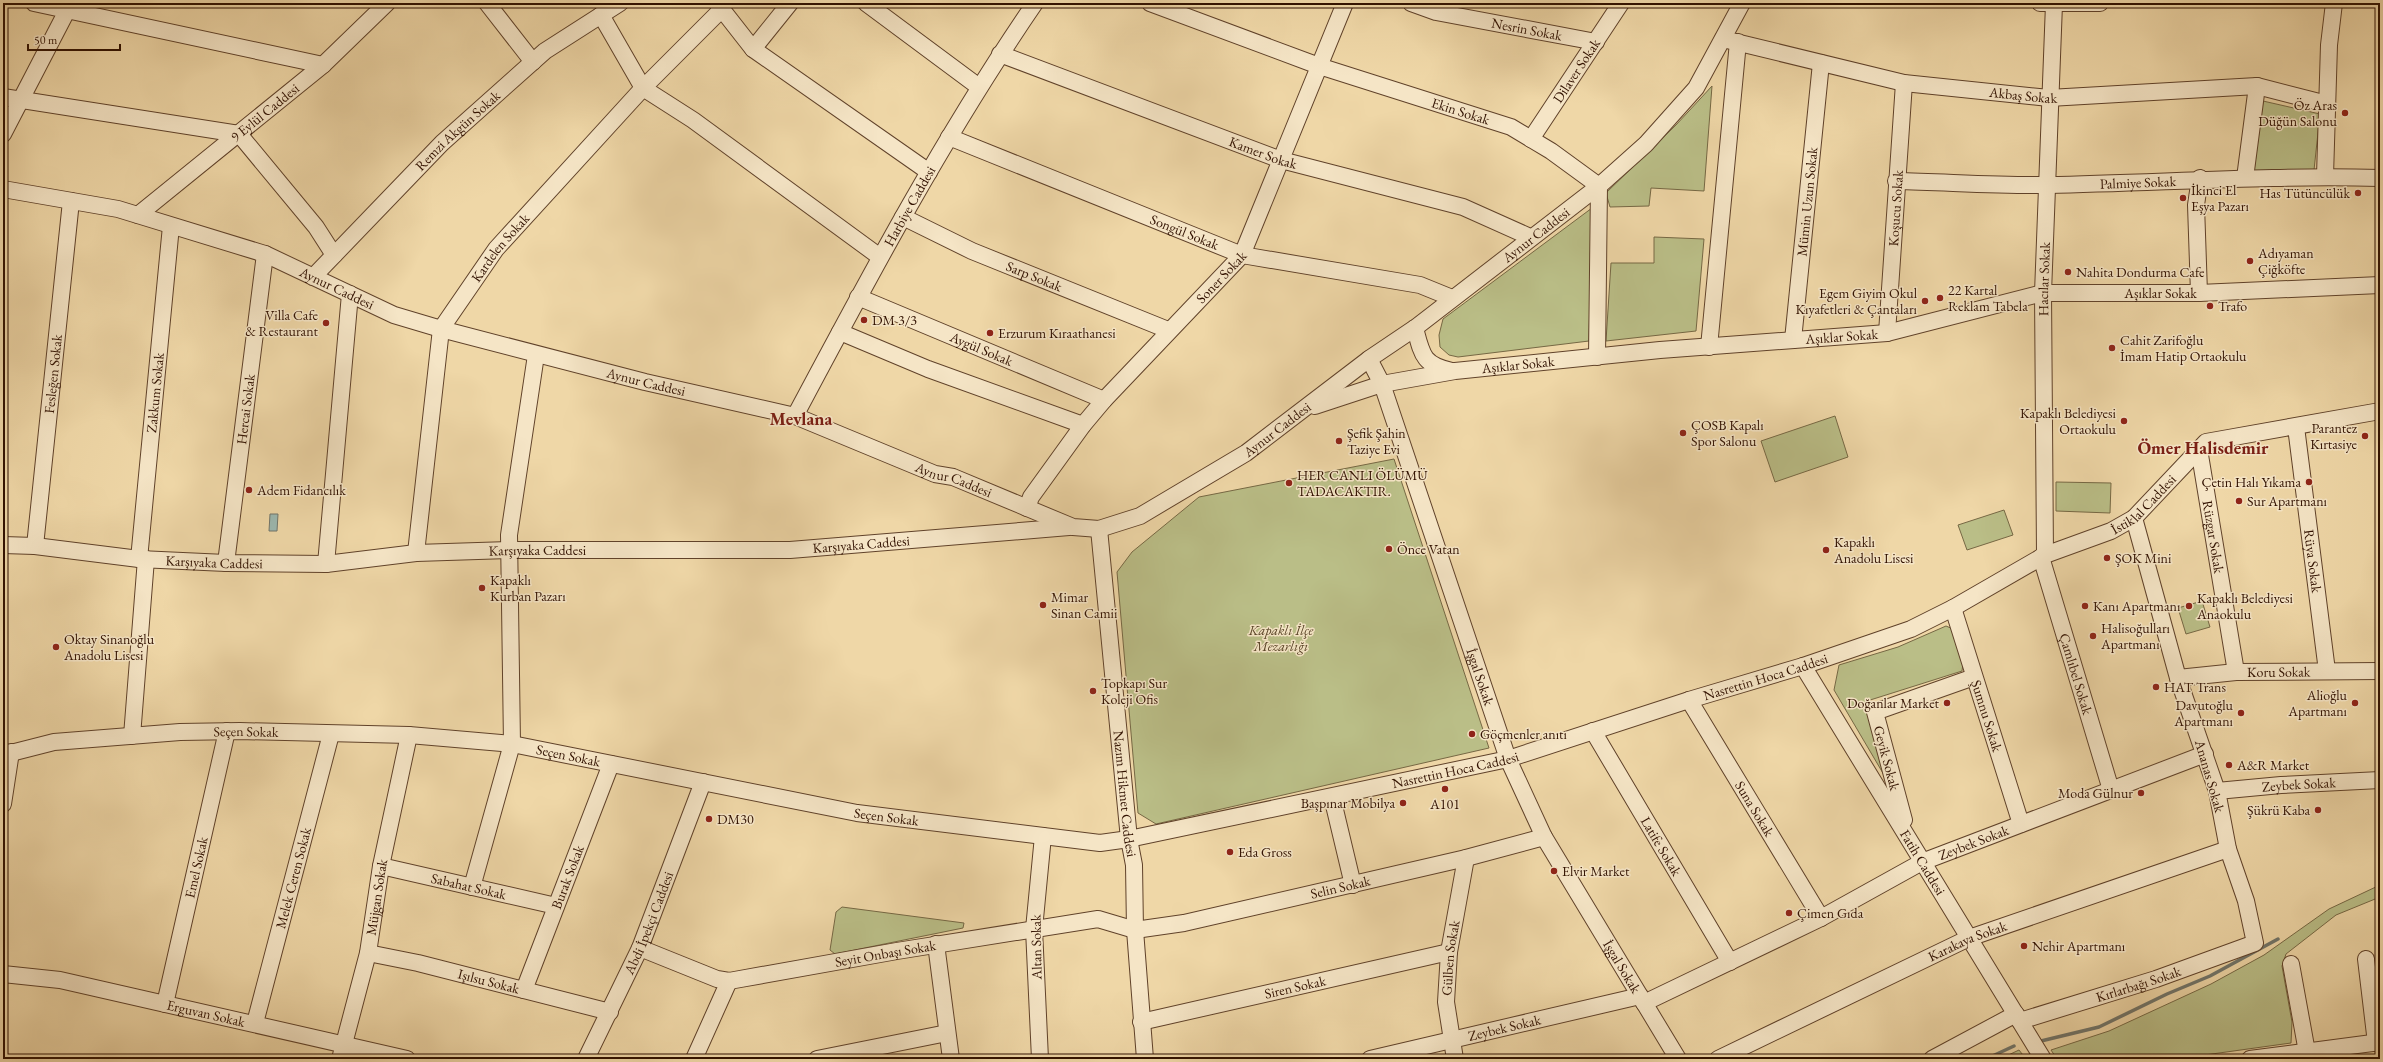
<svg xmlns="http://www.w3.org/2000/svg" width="2383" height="1062" font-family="'EB Garamond',serif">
<rect width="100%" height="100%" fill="#efd7a7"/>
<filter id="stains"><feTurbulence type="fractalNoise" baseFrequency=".005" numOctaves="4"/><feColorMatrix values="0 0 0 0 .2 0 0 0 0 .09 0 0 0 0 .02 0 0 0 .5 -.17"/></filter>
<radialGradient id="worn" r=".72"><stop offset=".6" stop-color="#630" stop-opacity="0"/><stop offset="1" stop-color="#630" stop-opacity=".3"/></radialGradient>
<path fill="#babe87" stroke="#766844" d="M1712 86 1704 191 1651 188 1649 206 1610 207 1606 193 1676 125Z
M2263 101 2320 114 2314 170 2254 171Z
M1592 208 1589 341 1458 357 1449 355 1440 347 1439 335 1443 319Z
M1654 237 1704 239 1696 331 1606 341 1611 263H1654Z
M1835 416 1848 457 1775 482 1761 441Z
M1394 459 1489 748 1156 824 1138 813 1117 572 1132 552 1199 497Z
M2056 482 2111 483 2110 513 2056 511Z
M2004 510 2013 535 1967 550 1958 525Z
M2202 601 2210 627 2186 634 2178 608Z
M1946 626 1953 629 1963 663 1962 671 1867 701 1892 779 1887 780 1834 690 1839 665 1898 647Z
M2380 885V897L2336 915 2286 954 2282 966 2292 1022 2291 1043 2176 1059H2057L2051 1050 2109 1031 2211 984 2264 955 2329 909Z
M842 907 964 923 963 928 835 954 830 950 836 912Z
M2019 1050 2026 1059H2000Z"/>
<path fill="#9cb8b0" stroke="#71756a" d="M270 514H278L277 531H269Z"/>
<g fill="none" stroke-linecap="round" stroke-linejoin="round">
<path stroke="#71756a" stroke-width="3.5" d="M2041 1041 2099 1027 2167 994 2210 976 2278 939
M1986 1059 2014 1046"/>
<defs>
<g id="minor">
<path d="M34 3 323 65"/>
<path d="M487 3 533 62"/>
<path d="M717 3 753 49 929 172"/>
<path d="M866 3 979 87"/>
<path id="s1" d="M1150 3 1319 66 1511 127 1551 151 1599 186 1597 357"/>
<path id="s2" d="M1411 3 1436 12 1596 42"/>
<path d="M2040 3H2100"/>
<path d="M601 15 643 88 693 120 880 257"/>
<path id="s3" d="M1723 39 1904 83 2049 98 2257 86 2327 104"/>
<path d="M753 49 790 3"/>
<path id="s4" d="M1000 54 1281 160 1463 207 1530 237"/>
<path d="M3 97 239 134 316 227 334 255"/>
<path d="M3 134 71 3"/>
<path id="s5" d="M949 137 1242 255 1420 285 1452 298"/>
<path id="s6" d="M1531 139 1621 3"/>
<path d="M2325 176 2329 45 2334 3"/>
<path d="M2245 178 2257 86"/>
<path id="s7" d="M1896 181C1947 182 1997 186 2048 185 2159 183 2269 175 2380 178"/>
<path id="s8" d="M3 189 118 209 265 254 394 315 441 329 645 382 795 416 935 474 953 477 1073 527 1099 529 1140 516 1246 453 1369 359 1415 328 1599 186 1646 144 1696 88 1742 3"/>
<path id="s9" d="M138 215 323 65 387 3"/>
<path id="s10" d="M903 217 972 251 1168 330"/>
<path id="s11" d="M313 277 442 143 545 51 620 3"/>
<path d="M2199 293 2196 205 2200 178"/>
<path id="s12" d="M858 297 1104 400"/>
<path d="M1415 328C1422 355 1423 365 1452 371"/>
<path d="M840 332 928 369 1083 425"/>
<path id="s13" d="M1887 333 1904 83"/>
<path id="s14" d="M1793 340 1821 63"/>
<path d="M1709 347 1738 42"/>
<path id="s15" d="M1369 359 1382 384 1508 759 1544 837 1678 1059"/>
<path id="s16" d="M1315 406 1382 384 1455 371 1660 350 1887 333 2043 293H2199L2380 285"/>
<path id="s17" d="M795 416C870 275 945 134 1035 3"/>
<path id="s18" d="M2296 427 2327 671"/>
<path id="s19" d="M2199 449 2236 672"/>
<path id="s20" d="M1027 508 1031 497 1083 425 1104 400 1242 255 1345 3"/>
<path id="s21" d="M1099 529 1129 839 1134 865 1135 930 1145 1059"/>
<path id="s22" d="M3 545 35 546 139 559 226 563 326 564 416 553 509 550H790L1069 527"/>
<path id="s23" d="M35 546 71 201"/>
<path id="s24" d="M416 553 441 329 496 249 643 88 722 9"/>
<path id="s25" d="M2045 555 2043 293 2054 4"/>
<path id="s26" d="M2041 557 2111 790"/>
<path id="s27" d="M139 559 171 226"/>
<path id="s28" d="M226 563 265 254"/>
<path d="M326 564 350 294"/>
<path id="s29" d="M1953 608 2021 824"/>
<path id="s30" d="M1803 666 2043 1059"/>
<path id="s31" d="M2178 678 2236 672 2380 671"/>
<path id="s32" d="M1689 700 1821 918"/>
<path id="s33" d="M1593 731 1730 962"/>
<path d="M132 736 146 559"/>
<path id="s34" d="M3 755 54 742 180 732 240 731 409 735 512 744 857 813 1100 843 1129 839 1508 759 1689 700 1803 666 1911 629 1953 608 2045 555 2111 531 2134 518 2206 442 2380 411"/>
<path id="s35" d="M2217 791 2281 785 2380 780"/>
<path d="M1332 797 1353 885"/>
<path d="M3 804 11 752"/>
<path d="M1904 820 1875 712 1974 677"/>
<path id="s36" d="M381 866 556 906"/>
<path d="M472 887 512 744 509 535 536 355"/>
<path d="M936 944 951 1059"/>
<path id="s37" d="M640 948 717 979 729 981 897 951 1098 919 1135 930 1184 923 1466 858 1544 837"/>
<path id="s38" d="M368 953 418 963 610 1012"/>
<path d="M2366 959 2376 1043"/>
<path d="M2291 964 2307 1052"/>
<path id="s39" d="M3 974 60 980 407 1059"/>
<path id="s40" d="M524 990 611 764"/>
<path id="s41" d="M1644 1003 1821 918 1922 862 2205 754"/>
<path id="s42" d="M165 1004 227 731"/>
<path id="s43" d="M2020 1021 2156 979 2255 943 2246 901 2228 849 2217 791 2178 678 2134 518"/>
<path id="s44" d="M1141 1022 1449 952"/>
<path id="s45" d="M255 1023 331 734"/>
<path id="s46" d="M340 1059 368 953 381 866 409 735"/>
<path id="s47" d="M586 1059 640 948 703 782"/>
<path d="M694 1059 729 981"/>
<path d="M817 1059 947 1033"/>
<path d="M1040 1059 1034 929 1043 836"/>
<path id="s48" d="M1370 1059 1640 996"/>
<path id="s49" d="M1455 1059 1446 1002 1449 952 1466 858"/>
<path id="s50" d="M1718 1059 1969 938 2228 849"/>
<path d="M1932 1059 2016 1014"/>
<path d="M2250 1059 2380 1042"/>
</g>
</defs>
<use href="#minor" stroke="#60422a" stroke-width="18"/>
<use href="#minor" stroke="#f5e5c6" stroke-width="16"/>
</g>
<g fill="#8f2418" stroke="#f5e5c6" stroke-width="1.5">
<circle cx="2345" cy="113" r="4"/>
<circle cx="2358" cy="193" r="4"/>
<circle cx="2183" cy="198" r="4"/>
<circle cx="2250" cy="261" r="4"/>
<circle cx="2068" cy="272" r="4"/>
<circle cx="1940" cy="298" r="4"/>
<circle cx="1925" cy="301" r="4"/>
<circle cx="2210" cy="306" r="4"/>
<circle cx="864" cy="320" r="4"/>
<circle cx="326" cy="323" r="4"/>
<circle cx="990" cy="333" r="4"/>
<circle cx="2112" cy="348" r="4"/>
<circle cx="2124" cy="421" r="4"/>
<circle cx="1683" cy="433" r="4"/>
<circle cx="2365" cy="436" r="4"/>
<circle cx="1339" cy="441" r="4"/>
<circle cx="2309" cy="482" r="4"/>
<circle cx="1289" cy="483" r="4"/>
<circle cx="249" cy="490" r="4"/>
<circle cx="2239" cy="501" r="4"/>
<circle cx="1389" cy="549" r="4"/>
<circle cx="1826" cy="550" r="4"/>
<circle cx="2107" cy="558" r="4"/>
<circle cx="482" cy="588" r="4"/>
<circle cx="1043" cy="605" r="4"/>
<circle cx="2085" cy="606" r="4"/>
<circle cx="2189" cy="606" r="4"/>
<circle cx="2093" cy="636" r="4"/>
<circle cx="56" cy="647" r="4"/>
<circle cx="2156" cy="687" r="4"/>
<circle cx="1093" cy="691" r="4"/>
<circle cx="1947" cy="703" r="4"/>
<circle cx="2355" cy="703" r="4"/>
<circle cx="2241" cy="713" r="4"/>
<circle cx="1472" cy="734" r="4"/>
<circle cx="2229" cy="765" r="4"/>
<circle cx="1445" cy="789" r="4"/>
<circle cx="2141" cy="793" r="4"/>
<circle cx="1403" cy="803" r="4"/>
<circle cx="2318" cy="810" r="4"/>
<circle cx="709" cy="819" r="4"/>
<circle cx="1230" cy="852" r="4"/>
<circle cx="1554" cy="871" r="4"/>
<circle cx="1789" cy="913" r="4"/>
<circle cx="2024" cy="946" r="4"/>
</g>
<g text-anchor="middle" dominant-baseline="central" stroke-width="3" stroke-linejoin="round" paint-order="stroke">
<g font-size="14" fill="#311100" stroke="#f5e5c6">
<text stroke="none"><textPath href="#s2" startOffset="119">Nesrin Sokak</textPath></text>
<text stroke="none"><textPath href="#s6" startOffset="82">Dilaver Sokak</textPath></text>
<text stroke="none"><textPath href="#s3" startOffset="306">Akbaş Sokak</textPath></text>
<text stroke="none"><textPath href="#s1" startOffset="329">Ekin Sokak</textPath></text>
<text stroke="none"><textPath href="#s9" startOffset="163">9 Eylül Caddesi</textPath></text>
<text stroke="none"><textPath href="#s11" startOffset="206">Remzi Akgün Sokak</textPath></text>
<text stroke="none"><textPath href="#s4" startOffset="281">Kamer Sokak</textPath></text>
<text stroke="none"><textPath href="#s7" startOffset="242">Palmiye Sokak</textPath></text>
<text stroke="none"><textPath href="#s14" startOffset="139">Mümin Uzun Sokak</textPath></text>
<text stroke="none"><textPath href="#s17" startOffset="239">Harbiye Caddesi</textPath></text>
<text stroke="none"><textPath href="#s13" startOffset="125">Koşucu Sokak</textPath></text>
<text stroke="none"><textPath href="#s5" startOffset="254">Songül Sokak</textPath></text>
<text stroke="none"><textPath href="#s8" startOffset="1682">Aynur Caddesi</textPath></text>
<text stroke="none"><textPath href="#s24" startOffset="326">Kardelen Sokak</textPath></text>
<text stroke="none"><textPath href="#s10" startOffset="144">Sarp Sokak</textPath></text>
<text stroke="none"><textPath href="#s20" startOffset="303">Soner Sokak</textPath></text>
<text stroke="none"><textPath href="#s25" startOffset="276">Hacılar Sokak</textPath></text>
<text stroke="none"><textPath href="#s8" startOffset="350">Aynur Caddesi</textPath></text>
<text stroke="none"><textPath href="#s16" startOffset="857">Aşıklar Sokak</textPath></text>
<text stroke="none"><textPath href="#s16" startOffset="533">Aşıklar Sokak</textPath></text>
<text stroke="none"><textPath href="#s12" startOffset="134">Aygül Sokak</textPath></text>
<text stroke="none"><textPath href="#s16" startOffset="208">Aşıklar Sokak</textPath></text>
<text stroke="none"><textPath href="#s23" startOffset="173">Fesleğen Sokak</textPath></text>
<text stroke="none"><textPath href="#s8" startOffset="674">Aynur Caddesi</textPath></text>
<text stroke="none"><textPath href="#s27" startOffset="167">Zakkum Sokak</textPath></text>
<text stroke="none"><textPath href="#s28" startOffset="155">Hercai Sokak</textPath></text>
<text stroke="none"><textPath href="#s8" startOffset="1358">Aynur Caddesi</textPath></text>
<text stroke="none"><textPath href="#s8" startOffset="998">Aynur Caddesi</textPath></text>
<text stroke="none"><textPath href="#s34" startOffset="2214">İstiklal Caddesi</textPath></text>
<text stroke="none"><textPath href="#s19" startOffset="89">Rüzgar Sokak</textPath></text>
<text stroke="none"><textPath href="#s22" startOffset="860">Karşıyaka Caddesi</textPath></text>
<text stroke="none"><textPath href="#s22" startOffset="536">Karşıyaka Caddesi</textPath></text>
<text stroke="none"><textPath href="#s18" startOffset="135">Rüya Sokak</textPath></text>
<text stroke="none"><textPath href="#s22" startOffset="212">Karşıyaka Caddesi</textPath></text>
<text stroke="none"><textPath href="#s31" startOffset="101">Koru Sokak</textPath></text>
<text stroke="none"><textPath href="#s26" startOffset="122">Çamlıbel Sokak</textPath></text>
<text stroke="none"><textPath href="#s15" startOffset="337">İşgal Sokak</textPath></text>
<text stroke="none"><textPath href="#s34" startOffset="1795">Nasrettin Hoca Caddesi</textPath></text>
<text stroke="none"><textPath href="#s29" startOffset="113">Şumnu Sokak</textPath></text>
<text stroke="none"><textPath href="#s34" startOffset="245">Seçen Sokak</textPath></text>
<text stroke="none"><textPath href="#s34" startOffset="569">Seçen Sokak</textPath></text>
<text transform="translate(1887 758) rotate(75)">Geyik Sokak</text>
<text stroke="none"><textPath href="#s34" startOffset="1471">Nasrettin Hoca Caddesi</textPath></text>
<text transform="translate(2210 776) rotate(74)">Ananas Sokak</text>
<text stroke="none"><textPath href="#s35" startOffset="82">Zeybek Sokak</textPath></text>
<text stroke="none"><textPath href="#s21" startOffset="266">Nazım Hikmet Caddesi</textPath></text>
<text stroke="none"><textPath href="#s32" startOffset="127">Suna Sokak</textPath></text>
<text stroke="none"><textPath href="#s34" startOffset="893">Seçen Sokak</textPath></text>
<text stroke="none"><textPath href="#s41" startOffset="367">Zeybek Sokak</textPath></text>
<text stroke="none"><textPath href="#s33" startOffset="134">Latife Sokak</textPath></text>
<text stroke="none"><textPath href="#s30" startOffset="230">Fatih Caddesi</textPath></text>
<text stroke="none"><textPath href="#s42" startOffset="140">Emel Sokak</textPath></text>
<text stroke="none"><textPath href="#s40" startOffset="121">Burak Sokak</textPath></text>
<text stroke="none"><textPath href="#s45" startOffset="150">Melek Ceren Sokak</textPath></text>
<text stroke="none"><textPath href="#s36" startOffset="90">Sabahat Sokak</textPath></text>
<text stroke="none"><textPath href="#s37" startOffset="718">Selin Sokak</textPath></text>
<text stroke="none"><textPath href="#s46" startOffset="166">Müjgan Sokak</textPath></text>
<text stroke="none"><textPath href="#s47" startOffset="150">Abdi İpekçi Caddesi</textPath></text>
<text stroke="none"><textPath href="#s50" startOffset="276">Karakaya Sokak</textPath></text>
<text transform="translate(1036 947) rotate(-91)">Altan Sokak</text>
<text stroke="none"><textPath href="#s37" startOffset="254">Seyit Onbaşı Sokak</textPath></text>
<text stroke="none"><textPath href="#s49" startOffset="102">Gülben Sokak</textPath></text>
<text stroke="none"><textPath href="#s15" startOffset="661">İşgal Sokak</textPath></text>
<text stroke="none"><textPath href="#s38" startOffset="124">Işılsu Sokak</textPath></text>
<text stroke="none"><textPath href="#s43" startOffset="124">Kırlarbağı Sokak</textPath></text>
<text stroke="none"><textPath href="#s44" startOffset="158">Siren Sokak</textPath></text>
<text stroke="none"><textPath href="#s39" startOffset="207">Erguvan Sokak</textPath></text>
<text stroke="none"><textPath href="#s48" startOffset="138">Zeybek Sokak</textPath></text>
</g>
<g font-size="14" fill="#311100" stroke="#f5e5c6" text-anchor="start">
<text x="2337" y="105" text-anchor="end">Öz Aras<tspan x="2337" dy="16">Düğün Salonu</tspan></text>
<text x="2191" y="190">İkinci El<tspan x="2191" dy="16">Eşya Pazarı</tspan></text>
<text x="2350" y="193" text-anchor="end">Has Tütüncülük</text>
<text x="2258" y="253">Adıyaman<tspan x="2258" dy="16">Çiğköfte</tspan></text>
<text x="2076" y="272">Nahita Dondurma Cafe</text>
<text x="1948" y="290">22 Kartal<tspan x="1948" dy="16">Reklam Tabela</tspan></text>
<text x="1917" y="293" text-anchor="end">Egem Giyim Okul<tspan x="1917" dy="16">Kıyafetleri &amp; Çantaları</tspan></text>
<text x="2218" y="306">Trafo</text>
<text x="318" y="315" text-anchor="end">Villa Cafe<tspan x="318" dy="16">&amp; Restaurant</tspan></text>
<text x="872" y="320">DM 3/3</text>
<text x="998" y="333">Erzurum Kıraathanesi</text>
<text x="2120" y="340">Cahit Zarifoğlu<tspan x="2120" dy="16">İmam Hatip Ortaokulu</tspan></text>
<text x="2116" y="413" text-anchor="end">Kapaklı Belediyesi<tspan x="2116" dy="16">Ortaokulu</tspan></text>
<text x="1691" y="425">ÇOSB Kapalı<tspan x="1691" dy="16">Spor Salonu</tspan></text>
<text x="2357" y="428" text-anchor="end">Parantez<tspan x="2357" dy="16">Kırtasiye</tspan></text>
<text x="1347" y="433">Şefik Şahin<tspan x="1347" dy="16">Taziye Evi</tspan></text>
<text x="1297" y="475">HER CANLI ÖLÜMÜ<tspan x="1297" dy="16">TADACAKTIR.</tspan></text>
<text x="2301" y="482" text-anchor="end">Çetin Halı Yıkama</text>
<text x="257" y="490">Adem Fidancılık</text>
<text x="2247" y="501">Sur Apartmanı</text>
<text x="1834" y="542">Kapaklı<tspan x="1834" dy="16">Anadolu Lisesi</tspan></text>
<text x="1397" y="549">Önce Vatan</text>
<text x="2115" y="558">ŞOK Mini</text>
<text x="490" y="580">Kapaklı<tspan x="490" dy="16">Kurban Pazarı</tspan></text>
<text x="1051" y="597">Mimar<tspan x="1051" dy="16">Sinan Camii</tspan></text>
<text x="2197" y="598">Kapaklı Belediyesi<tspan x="2197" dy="16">Anaokulu</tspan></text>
<text x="2093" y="606">Kanı Apartmanı</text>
<text x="2101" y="628">Halisoğulları<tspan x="2101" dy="16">Apartmanı</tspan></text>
<text x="64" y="639">Oktay Sinanoğlu<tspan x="64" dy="16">Anadolu Lisesi</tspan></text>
<text x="1101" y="683">Topkapı Sur<tspan x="1101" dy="16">Koleji Ofis</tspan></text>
<text x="2164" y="687">HAT Trans</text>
<text x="2347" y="695" text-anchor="end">Alioğlu<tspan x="2347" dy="16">Apartmanı</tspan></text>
<text x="1939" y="703" text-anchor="end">Doğanlar Market</text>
<text x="2233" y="705" text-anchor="end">Davutoğlu<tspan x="2233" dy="16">Apartmanı</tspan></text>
<text x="1480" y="734">Göçmenler anıtı</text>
<text x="2237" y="765">A&amp;R Market</text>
<text x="2133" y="793" text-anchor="end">Moda Gülnur</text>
<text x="1395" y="803" text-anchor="end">Başpınar Mobilya</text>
<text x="1445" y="804" text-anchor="middle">A101</text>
<text x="2310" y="810" text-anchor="end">Şükrü Kaba</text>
<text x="717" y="819">DM30</text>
<text x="1238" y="852">Eda Gross</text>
<text x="1562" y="871">Elvir Market</text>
<text x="1797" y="913">Çimen Gıda</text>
<text x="2032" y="946">Nehir Apartmanı</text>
</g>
<g font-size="14" font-style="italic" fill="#5a4528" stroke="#f5e5c6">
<text x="1281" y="630">Kapaklı İlçe<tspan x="1281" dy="16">Mezarlığı</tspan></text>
</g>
<g font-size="18" font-weight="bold" fill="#7a1f14" stroke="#f5e5c6">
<text x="801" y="418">Mevlana</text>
<text x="2203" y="447">Ömer Halisdemir</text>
</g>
</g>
<rect width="2383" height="1062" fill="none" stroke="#efd7a7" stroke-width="16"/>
<rect x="4" y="4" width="2375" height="1054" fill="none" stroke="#311100" stroke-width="2"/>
<rect x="8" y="8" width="2367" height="1046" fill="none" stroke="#311100"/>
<path d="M28 44v6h92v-6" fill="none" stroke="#311100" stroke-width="2"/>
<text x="34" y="44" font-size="12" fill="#311100" stroke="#f5e5c6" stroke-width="3" paint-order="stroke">50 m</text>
<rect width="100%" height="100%" filter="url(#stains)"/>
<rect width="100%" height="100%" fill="url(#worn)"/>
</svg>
